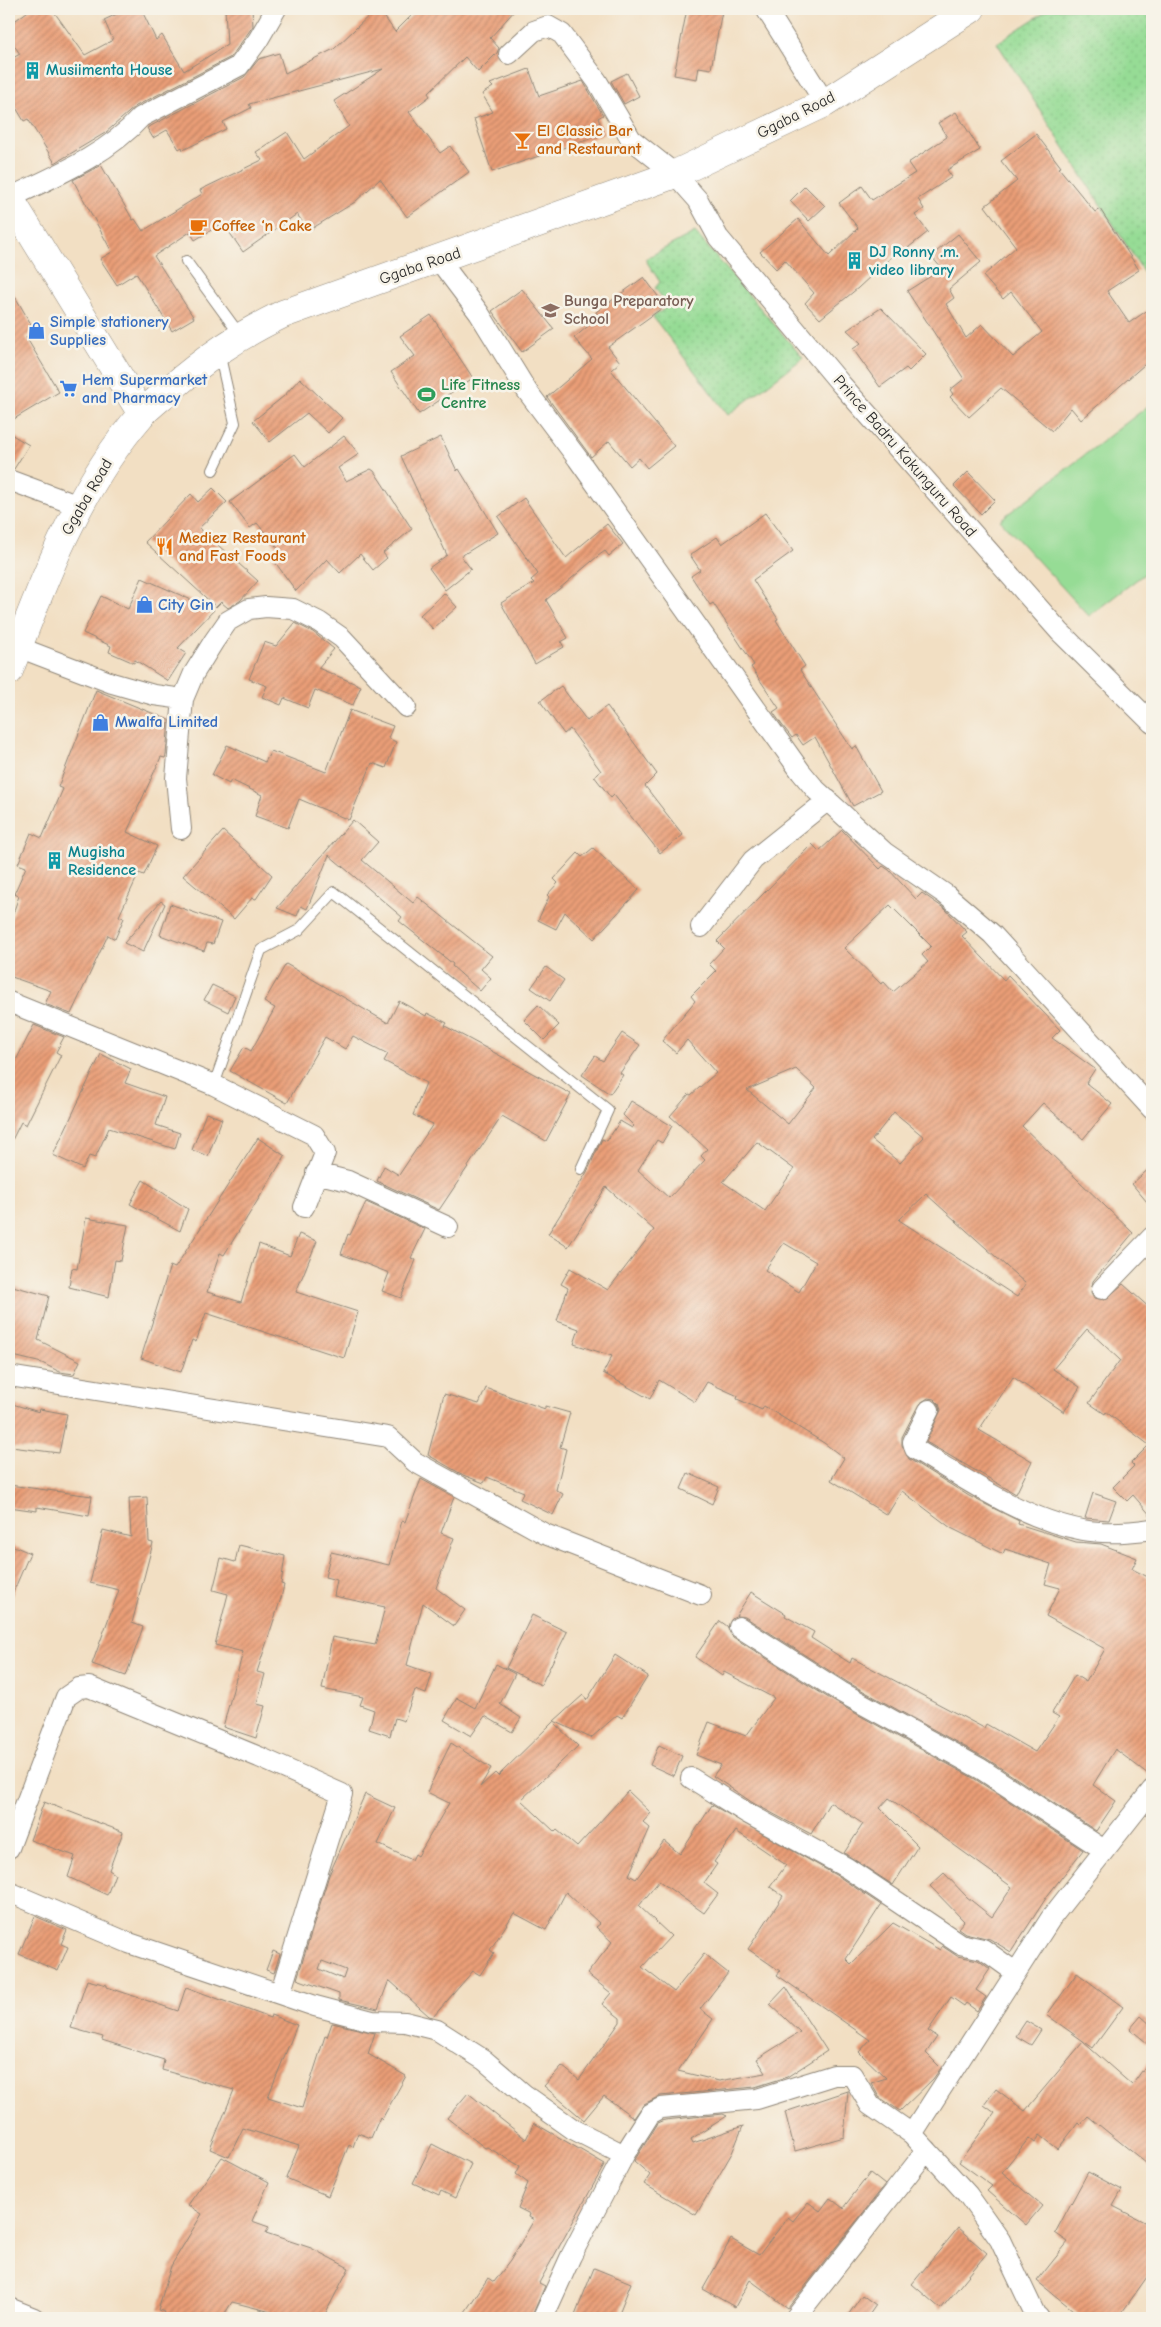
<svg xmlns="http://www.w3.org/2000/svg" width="1161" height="2327" font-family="'Comic Neue',sans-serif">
<defs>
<pattern id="grass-dots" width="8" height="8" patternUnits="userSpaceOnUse" patternTransform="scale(1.25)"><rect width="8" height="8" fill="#96dc95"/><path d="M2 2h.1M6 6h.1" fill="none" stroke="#81bd81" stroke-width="1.8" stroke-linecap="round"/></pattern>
<pattern id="building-hatch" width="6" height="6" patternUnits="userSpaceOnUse" patternTransform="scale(1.25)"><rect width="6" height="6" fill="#ea9e77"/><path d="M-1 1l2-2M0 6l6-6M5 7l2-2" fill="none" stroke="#be8162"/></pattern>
</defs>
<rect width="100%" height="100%" fill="#f7f3e8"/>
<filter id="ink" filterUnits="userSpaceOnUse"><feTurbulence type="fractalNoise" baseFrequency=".02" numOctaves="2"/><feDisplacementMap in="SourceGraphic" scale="10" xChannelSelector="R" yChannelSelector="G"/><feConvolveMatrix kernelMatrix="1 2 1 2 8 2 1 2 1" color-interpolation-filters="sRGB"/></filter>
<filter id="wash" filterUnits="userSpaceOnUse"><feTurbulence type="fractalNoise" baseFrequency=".0096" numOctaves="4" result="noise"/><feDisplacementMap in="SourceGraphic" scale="20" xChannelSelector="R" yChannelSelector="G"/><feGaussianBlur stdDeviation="1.12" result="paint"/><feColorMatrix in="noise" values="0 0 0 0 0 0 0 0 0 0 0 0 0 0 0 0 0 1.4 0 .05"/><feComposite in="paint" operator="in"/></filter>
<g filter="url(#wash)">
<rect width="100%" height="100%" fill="#f2dfc3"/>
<path fill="url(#grass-dots)" stroke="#608460" d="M1049 9H1152V285L997 43Z
M695 232 803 358 728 415 653 317 668 306 655 288 660 282 645 259Z"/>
<path fill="#96dc95" stroke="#608460" d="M1152 403V568L1089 616 1000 520Z"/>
<g id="blocks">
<path fill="url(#building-hatch)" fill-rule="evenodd" d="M31 9H52L85 55 113 40 104 20 128 9H141L156 40 162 35 184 71 227 45 225 9H252L253 26 231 57 136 106 105 133 55 163 28 119 24 121 9 96V60L20 54 9 38V25Z
M376 9H379L395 32 418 9H516L490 38 499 48 497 53 478 72 465 57 428 93 430 96 409 112 440 153 450 146 469 172 407 217 380 179 355 202 308 231 297 214 243 252 223 223 195 240 190 232 154 256 194 318 172 331 136 273 117 285 100 259 112 252 73 180 101 165 133 220 135 219 143 231 202 194 200 190 262 160 256 152 287 132 304 159 349 126 334 101 383 69 249 104 251 108 223 122 226 129 183 150 182 147 179 149 167 130 153 138 147 128 244 77 259 59 279 53 285 73 334 49Z
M687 9 722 11 711 69 699 67 697 79 674 75Z
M529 69 539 96 583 81 603 115 598 118 604 134 492 172 474 119 493 112 482 94 493 87 490 84Z
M627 73 639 96 624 104 611 81Z
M956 112 980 150 947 170 952 177 918 199 924 209 915 215 928 232 899 255 897 252 858 288 820 319 805 303 814 293 785 260 776 269 760 252 798 219 829 256 858 228 839 203 862 186 872 200 915 173 908 163 947 137 938 123Z
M1036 134 1061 167 1059 168 1095 212 1100 209 1139 270 1107 291 1129 323 1152 307V358L1081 420 1071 408 1052 431 1001 388 969 417 950 397 953 394 950 390 964 379 907 291 942 269 931 256 958 234 981 262 949 289 954 298 946 304 966 338 982 324 1013 357 1042 332 1011 292 1003 299 983 276 1016 247 985 206 1017 181 1001 161Z
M805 186 825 206 809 221 790 201Z
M644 277 665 306 608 347 620 362 611 370 674 446 647 468 639 458 630 466 609 441 591 457 547 397 592 359 574 338 599 317 596 312Z
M9 286 35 331 26 337 59 392 9 422Z
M522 289 554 329 522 352 492 311Z
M881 308 926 354 909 371 906 368 880 387 853 349 861 343 847 330Z
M431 315 473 378 419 414 391 372 415 356 400 336Z
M300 378 342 418 328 433 307 413 270 442 253 421 284 396Z
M9 433 29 445 14 469 9 468Z
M344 436 359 454 338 468 346 481 371 469 374 471 412 529 383 553 387 558 373 570 360 554 340 573 327 559 296 591 272 558 280 551 257 523 250 528 230 502 295 454 305 467Z
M441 437 457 471 459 469 498 533 461 556 471 569 445 590 429 568 447 555 401 456Z
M968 472 995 500 981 514 954 486Z
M213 488 227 502 199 528 258 581 240 601 228 608 221 602 216 607 145 542 191 494 198 502Z
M524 498 566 558 607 524 623 544 609 556 605 551 598 556 546 600 568 638 561 642 564 647 535 664 501 603 534 583 531 580 538 574 498 517Z
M765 513 793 551 753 580 778 619 776 620 805 666 800 670 852 749 856 746 881 791 853 806 815 737 803 745 796 735 792 738 782 725 773 712 779 708 751 667 754 665 713 603 710 605 691 576 700 570 690 555 717 537 722 544Z
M142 578 214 610 178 648 186 653 168 681 135 660 134 663 109 652 111 646 83 633 101 596 128 609Z
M444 593 457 607 433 629 420 615Z
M295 623 313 632 334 649 318 668 361 686 353 705 315 690 308 708 284 698 281 705 262 697 267 686 249 679 264 642 276 646Z
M561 686 587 721 607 706 657 774 645 786 683 835 660 853 614 795 611 798 594 776 601 771 570 729 564 734 540 701Z
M96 690 169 720 166 755 165 758 161 757 127 832 157 846 144 875 139 873 119 916 124 918 115 939 108 935 71 1014 45 1004 51 991 9 976V925L19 896 14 894 26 867 18 864 31 833 42 838 63 789 58 787Z
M350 710 393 726 388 738 396 742 386 768 372 763 349 820 299 799 288 828 255 816 262 795 231 780 229 784 212 775 227 745 265 762 271 751 326 772Z
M353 820 378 842 362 860 413 903 418 897 492 956 481 969 491 978 480 991 452 966 453 964 399 921 402 917 329 855 307 909 301 906 297 916 277 908Z
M842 830 880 869 883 866 889 870 916 899 922 893 945 909 967 932 962 936 1004 980 1008 975 1060 1030 1052 1038 1095 1069 1086 1083 1112 1104 1083 1139 1043 1103 1022 1126 1133 1233 1093 1281 1091 1292 1094 1298 1105 1300 1123 1284 1152 1310V1517L1133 1495 1127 1501 1113 1487 1134 1466 1131 1463 1149 1445 1106 1412 1105 1414 1089 1403 1120 1360 1087 1329 1053 1369 1080 1387 1064 1412 1013 1377 979 1430 1032 1461 1016 1494 926 1442 941 1410 939 1404 934 1399 928 1398 919 1404 902 1437V1445L909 1459 969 1496 1019 1521 1018 1524 1076 1542 1101 1544 1137 1558 1132 1569 1152 1579V1777L1115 1749 1093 1785 1116 1801 1096 1831 987 1759 847 1682 745 1617 736 1616 751 1592 786 1614 785 1616 814 1632 811 1638 850 1663 852 1658 984 1728 986 1724 1035 1752 1059 1717 1052 1713 1075 1675 1086 1682 1105 1649 1046 1616 1060 1588 1045 1584 1051 1564 1005 1549 1003 1554 951 1528 902 1491 887 1515 831 1480 844 1458 824 1443 764 1406 762 1410 737 1399 738 1396 707 1382 695 1402 659 1380 650 1399 603 1373 612 1356 574 1344 579 1329 557 1321 568 1288 561 1284 570 1268 608 1290 654 1230 606 1187 568 1247 548 1234 587 1172 602 1139 607 1141 620 1121 632 1128 634 1126 623 1115 631 1101 672 1126 662 1143 657 1140 638 1170 669 1198 705 1160 701 1156 707 1149 670 1116 689 1094 691 1095 716 1073 687 1040 676 1053 662 1041 695 1001 691 996 716 971 709 964 724 948 717 941 812 844 819 851ZM890 905 931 946 922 955 928 962 893 992 884 982 881 984 844 948ZM796 1069 816 1088 788 1124 747 1090ZM894 1112 924 1137 900 1163 872 1140ZM757 1142 794 1169 765 1211 723 1182ZM926 1194 1026 1284 1017 1297 899 1220ZM784 1243 816 1262 799 1292 765 1270Z
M223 831 272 875 256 899 252 898 234 919 183 876Z
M593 848 639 890 594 939 565 912 556 929 538 920 549 897 547 895 558 883 554 879 578 853 582 857Z
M161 901 165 904 143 952 124 943Z
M170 904 221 922 213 944 207 943 204 951 160 935Z
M286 964 388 1023 399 1001 426 1016 427 1013 447 1023 445 1026 571 1094 546 1141 502 1116 439 1210 377 1181 384 1166 399 1175 433 1124 413 1115 426 1083 384 1061 388 1054 353 1036 345 1049 325 1037 287 1103 230 1071 244 1047 251 1051 275 1008 264 1002Z
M546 967 564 980 550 1001 531 988Z
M212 985 235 996 228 1012 204 1000Z
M538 1005 559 1025 544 1040 524 1020Z
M34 1025 64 1037 56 1052 61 1055 26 1125 21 1122 9 1146V1074Z
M622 1033 640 1045 620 1073 623 1075 610 1094 582 1075 595 1056 603 1061Z
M101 1054 131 1069 125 1083 165 1097 156 1125 180 1133 175 1149 109 1128 95 1158 89 1156 83 1169 53 1155Z
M206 1113 222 1119 208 1156 192 1150Z
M258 1138 285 1156 224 1255 220 1253 207 1292 241 1302 259 1244 290 1256 299 1234 317 1241 296 1292 358 1312 344 1358 206 1313 196 1342 192 1340 181 1372 141 1358 170 1266 175 1268Z
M1152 1166V1208L1132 1184Z
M143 1180 188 1209 180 1231 130 1204Z
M366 1202 425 1229 411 1258 416 1260 401 1298 382 1291 389 1273 341 1254 348 1234 350 1235Z
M86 1218 128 1225 121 1261 115 1260 109 1297 69 1287 72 1268 77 1269Z
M9 1285 49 1296 38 1340 80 1361 74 1374 60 1372 42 1363 9 1355Z
M486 1388 545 1409V1406L570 1413 560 1447 566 1449 556 1490 563 1494 553 1515 520 1499 524 1492 487 1477 484 1483 463 1475 428 1455 444 1394 479 1404Z
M9 1403 39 1412 40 1409 67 1414 59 1453 11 1447 13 1431 9 1430Z
M688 1473 719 1487 712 1504 681 1489Z
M421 1479 454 1497 441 1533 454 1538 436 1588 465 1610 454 1626 423 1603 407 1665 432 1674 426 1694 415 1690 404 1721 395 1718 390 1736 369 1729 374 1710 360 1705 363 1697 322 1689 332 1637 375 1645 385 1607 334 1596 337 1580 325 1577 331 1552 389 1565 402 1521 405 1522Z
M9 1485 92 1496 89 1516 37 1507V1511L9 1507Z
M1093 1493 1116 1501 1109 1520 1085 1518Z
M147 1497 149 1542 153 1543 132 1623 143 1627 126 1676 92 1664 119 1590 90 1583 103 1530 131 1537 129 1498Z
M9 1544 30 1553 9 1602Z
M239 1545 285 1556 281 1584 284 1585 281 1598 257 1672 265 1674 257 1704 265 1706 256 1738 223 1727 243 1652 215 1645 228 1594 213 1590 221 1558 235 1562Z
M532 1615 567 1632 541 1685 506 1668Z
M720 1621 727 1626 733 1637 835 1702 975 1779 1083 1850 1048 1895 1011 1952 990 1939 965 1933 958 1928 964 1921 930 1886 944 1873 967 1897 992 1917 1012 1887 889 1798 880 1808 918 1846 893 1885 844 1853 863 1824 830 1802 811 1834 753 1803 713 1776 721 1765 696 1755 709 1722 746 1736 774 1698 724 1672 722 1676 695 1657Z
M615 1655 648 1676 622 1718 617 1715 591 1738 554 1721 583 1695 587 1700Z
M496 1664 515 1674 500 1704 521 1718 512 1732 485 1716 471 1736 444 1720 457 1698 475 1708Z
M553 1722 578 1746 521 1800 555 1832 557 1830 577 1847 628 1791 651 1813 643 1822 650 1828 629 1875 636 1879 664 1841 680 1854 712 1805 841 1878 881 1905 846 1959 851 1964 893 1923 940 1950 942 1946 957 1956 978 1960 990 1969 976 1990 986 1997 977 2011 966 2003 964 2006 951 1997 928 2031 937 2037 926 2053 941 2068 933 2079 900 2111 879 2097 871 2083 886 2078 859 2052 870 2040 777 1975 780 1971 748 1949 783 1896 770 1887 786 1865 736 1831 714 1862 717 1864 704 1883 718 1894 704 1913 659 1881 639 1906 671 1936 642 1967 674 1992 704 1954 728 1973 700 2009 713 2019 678 2071 719 2081 766 2073 757 2059 800 2032 770 2004 786 1987 827 2051 787 2077 755 2087 660 2096 644 2104 634 2118 604 2096 584 2120 544 2086 562 2066 579 2080 620 2022V2018L602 2004 611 1993 587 1974 612 1942 596 1927 600 1924 566 1892 546 1930 514 1913 490 1950 494 1953 480 1975 473 1971 433 2017 429 2016 389 1980 378 2009 339 2000V1994L297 1979 329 1875 365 1794 395 1808 378 1844 412 1860 415 1854 418 1856 449 1803 427 1792 451 1743 491 1768 480 1787 495 1773 498 1776ZM322 1961 346 1970 343 1979 319 1969Z
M659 1745 682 1756 674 1776 650 1765Z
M44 1802 123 1832 109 1870 115 1874 107 1895 68 1877 75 1856 30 1840Z
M35 1916 67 1930 61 1944 68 1947 58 1971 19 1954Z
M273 1951 280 1954 274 1973 266 1970Z
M1077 1973 1123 2007 1093 2048 1047 2015Z
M87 1980 107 1985V1987L178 2011 186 1987 270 2018 271 2015 297 2025 268 2097 302 2108 325 2036 327 2037 332 2023 375 2033 368 2054 406 2076 382 2119 380 2117 371 2138 358 2133 353 2147 349 2145 328 2196 286 2178 299 2146 243 2128 229 2157 210 2149 234 2090 162 2070 164 2060 102 2040 103 2037 71 2028Z
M1141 2016 1152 2026V2047L1130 2029Z
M1026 2021 1041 2030 1031 2045 1016 2036Z
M1083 2042 1132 2085 1152 2057V2168L1088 2116 1080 2125 1078 2123 1058 2149 1040 2135 1035 2143 1029 2138 1002 2172 1042 2206 1026 2225 987 2191 992 2186 959 2162 995 2113 984 2105 996 2089 1025 2111Z
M848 2091 844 2137 795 2151 785 2112Z
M468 2093 526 2139 534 2123 605 2164 539 2283 545 2286 531 2318H461L488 2278 494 2282 510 2261 534 2220 529 2217 530 2214 518 2208 528 2183 516 2174 520 2166 487 2147 485 2148 447 2118Z
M723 2114 727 2116 691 2139 693 2143 743 2126 732 2153 696 2215 644 2184 650 2175 634 2161 658 2123 665 2120Z
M432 2144 471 2164 455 2198 441 2191 439 2195 413 2183Z
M222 2157 269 2182 252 2221 269 2227 266 2233 311 2248 349 2268 323 2318H295L232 2302 222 2318H162L165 2312 158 2310 171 2266 202 2214 188 2205Z
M1088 2172 1122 2190 1113 2206 1152 2226V2270L1118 2318H1083L1037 2281 1068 2242 1055 2233Z
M870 2173 885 2185 788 2308 750 2280 735 2307 703 2289 731 2239 759 2255 788 2217 793 2221 808 2202 820 2211 830 2198 843 2208Z
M958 2228 987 2253 941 2309 912 2284Z
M594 2268 631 2283 617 2318H574Z
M862 2295 876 2305 867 2318H846Z"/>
</g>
</g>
<g filter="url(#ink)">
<use href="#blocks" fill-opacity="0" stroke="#8e8577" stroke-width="1"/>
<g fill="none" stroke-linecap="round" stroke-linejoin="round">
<defs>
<path id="lane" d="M186 261 240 335
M213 470 235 423 219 352
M214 1085 261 950 299 930 334 892 608 1110 581 1169"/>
<path id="street" d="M766 9 825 103
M509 54 534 31 548 26 562 34 597 81 631 139 675 174 698 200 718 237 841 384 1060 632 1152 723
M9 198C55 176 107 155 141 117L239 66 258 40 276 9
M439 260 479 313 527 391 578 459 801 772 816 790 884 852 945 894 992 934 1152 1109
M9 480 79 506
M18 647 112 683 154 695 183 699
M181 829 176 778 183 699 194 673 214 641 228 621 249 609 266 607 293 609 319 622 342 638 406 707
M701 927 753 860 828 800
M9 1002 214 1085 314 1135 325 1153 304 1207
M316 1173 348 1181 448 1227
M1102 1289 1152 1237
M9 1376 388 1437 415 1462 545 1534 701 1595
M929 1410 913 1442 915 1449C967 1480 1023 1519 1083 1530 1104 1534 1131 1532 1152 1529
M739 1627 841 1692 981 1769 1104 1850
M691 1778 747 1813 847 1868 960 1944 983 1949 1015 1972
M9 1848 66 1697 79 1688 89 1687 259 1757 342 1794 280 1994
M9 1892 129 1943 315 2006 372 2021 405 2022 437 2030 484 2060 525 2095 573 2129 624 2155 650 2114 661 2108 757 2099 834 2075H852L870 2105 912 2134 968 2195 1000 2240 1035 2314 1039 2318
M912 2134 1051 1918 1152 1790
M9 2308 34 2318
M796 2317 927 2150
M543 2318 571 2256 624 2155"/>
<path id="secondary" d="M9 197 142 414
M9 671C43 581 77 489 141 415 149 406 160 398 169 390 209 356 236 337 283 314L675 174 825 103 971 9"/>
</defs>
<use href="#lane" stroke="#8e8577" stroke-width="12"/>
<use href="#street" stroke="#8e8577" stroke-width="22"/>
<use href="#secondary" stroke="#8e8577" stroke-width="29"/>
<use href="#lane" stroke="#fff" stroke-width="10"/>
<use href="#street" stroke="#fff" stroke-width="20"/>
<use href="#secondary" stroke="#fff" stroke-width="28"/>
</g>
</g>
<defs>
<symbol id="building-bare" viewBox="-9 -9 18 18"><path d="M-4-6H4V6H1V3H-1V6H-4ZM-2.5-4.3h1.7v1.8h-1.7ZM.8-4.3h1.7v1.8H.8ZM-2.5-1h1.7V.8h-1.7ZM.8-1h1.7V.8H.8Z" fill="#0f9aa8" stroke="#f7f3e8" stroke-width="2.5" paint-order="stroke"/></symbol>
<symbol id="bar-bare" viewBox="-9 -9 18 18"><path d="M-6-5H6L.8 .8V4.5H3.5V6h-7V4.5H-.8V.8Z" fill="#e8710a" stroke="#f7f3e8" stroke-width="2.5" paint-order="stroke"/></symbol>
<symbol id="cafe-bare" viewBox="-9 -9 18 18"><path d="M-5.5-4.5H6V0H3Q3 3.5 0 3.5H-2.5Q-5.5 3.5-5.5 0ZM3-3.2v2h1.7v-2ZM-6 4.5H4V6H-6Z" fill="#e8710a" stroke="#f7f3e8" stroke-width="2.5" paint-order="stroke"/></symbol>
<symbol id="school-bare" viewBox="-9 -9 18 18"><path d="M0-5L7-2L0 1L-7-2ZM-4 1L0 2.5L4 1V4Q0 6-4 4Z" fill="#8d6e63" stroke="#f7f3e8" stroke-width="2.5" paint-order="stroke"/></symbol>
<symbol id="shop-bare" viewBox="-9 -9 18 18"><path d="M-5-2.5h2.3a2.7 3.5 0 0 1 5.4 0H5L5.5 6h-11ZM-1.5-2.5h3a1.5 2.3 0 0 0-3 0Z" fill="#3f7fe0" stroke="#f7f3e8" stroke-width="2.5" paint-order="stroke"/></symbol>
<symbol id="supermarket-bare" viewBox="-9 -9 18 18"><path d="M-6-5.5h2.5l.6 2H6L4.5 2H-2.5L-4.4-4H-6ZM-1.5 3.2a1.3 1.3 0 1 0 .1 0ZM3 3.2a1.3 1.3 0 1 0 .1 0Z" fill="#3f7fe0" stroke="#f7f3e8" stroke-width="2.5" paint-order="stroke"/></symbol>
<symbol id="stadium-bare" viewBox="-9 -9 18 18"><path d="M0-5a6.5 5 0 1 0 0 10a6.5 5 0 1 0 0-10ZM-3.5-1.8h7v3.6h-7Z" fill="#2e9e5b" stroke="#f7f3e8" stroke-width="2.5" paint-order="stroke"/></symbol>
<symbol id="restaurant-bare" viewBox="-9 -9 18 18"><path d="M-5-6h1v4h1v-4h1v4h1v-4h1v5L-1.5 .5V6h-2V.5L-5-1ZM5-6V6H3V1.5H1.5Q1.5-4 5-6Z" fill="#e8710a" stroke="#f7f3e8" stroke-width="2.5" paint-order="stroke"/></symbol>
</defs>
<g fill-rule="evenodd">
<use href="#building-bare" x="20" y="58" width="25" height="25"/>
<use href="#bar-bare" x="510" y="128" width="25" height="25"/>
<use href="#cafe-bare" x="186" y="214" width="25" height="25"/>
<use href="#building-bare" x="842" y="248" width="25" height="25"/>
<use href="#school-bare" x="538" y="298" width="25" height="25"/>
<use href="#shop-bare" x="24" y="318" width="25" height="25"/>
<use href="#supermarket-bare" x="56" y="376" width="25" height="25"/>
<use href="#stadium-bare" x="414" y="382" width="25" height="25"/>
<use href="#restaurant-bare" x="152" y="534" width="25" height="25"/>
<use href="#shop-bare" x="132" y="592" width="25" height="25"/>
<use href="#shop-bare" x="88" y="710" width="25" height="25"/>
<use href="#building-bare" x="42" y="848" width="25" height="25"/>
</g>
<g text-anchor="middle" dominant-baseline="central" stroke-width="5" stroke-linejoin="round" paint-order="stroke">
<g font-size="16" font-weight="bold" fill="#0d838f" stroke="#f7f3e8" text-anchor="start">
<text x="46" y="70">Musiimenta House</text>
<text x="869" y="252">DJ Ronny .m.<tspan x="869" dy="18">video library</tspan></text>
<text x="68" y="852">Mugisha<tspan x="68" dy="18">Residence</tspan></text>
</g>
<g font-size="16" fill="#2b2b2b" stroke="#f7f3e8">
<text transform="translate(796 115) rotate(-27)">Ggaba Road</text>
<text transform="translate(420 266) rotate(-19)">Ggaba Road</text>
<text transform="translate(905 456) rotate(49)">Prince Badru Kakunguru Road</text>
<text transform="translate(87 497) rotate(-60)">Ggaba Road</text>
</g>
<g font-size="16" font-weight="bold" fill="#c56008" stroke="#f7f3e8" text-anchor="start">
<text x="537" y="131">El Classic Bar<tspan x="537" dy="18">and Restaurant</tspan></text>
<text x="212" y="226">Coffee ‘n Cake</text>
<text x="179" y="538">Mediez Restaurant<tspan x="179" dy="18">and Fast Foods</tspan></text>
</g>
<g font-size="16" font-weight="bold" fill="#785e54" stroke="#f7f3e8" text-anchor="start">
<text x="564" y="301">Bunga Preparatory<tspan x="564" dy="18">School</tspan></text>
</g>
<g font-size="16" font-weight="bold" fill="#366cbe" stroke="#f7f3e8" text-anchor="start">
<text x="50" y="322">Simple stationery<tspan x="50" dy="18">Supplies</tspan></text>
<text x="82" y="380">Hem Supermarket<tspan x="82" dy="18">and Pharmacy</tspan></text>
<text x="158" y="605">City Gin</text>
<text x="115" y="722">Mwalfa Limited</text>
</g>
<g font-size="16" font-weight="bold" fill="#27864d" stroke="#f7f3e8" text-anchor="start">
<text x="441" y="385">Life Fitness<tspan x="441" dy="18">Centre</tspan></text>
</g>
</g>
<rect width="1161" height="2327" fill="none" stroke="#f7f3e8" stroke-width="30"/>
</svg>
